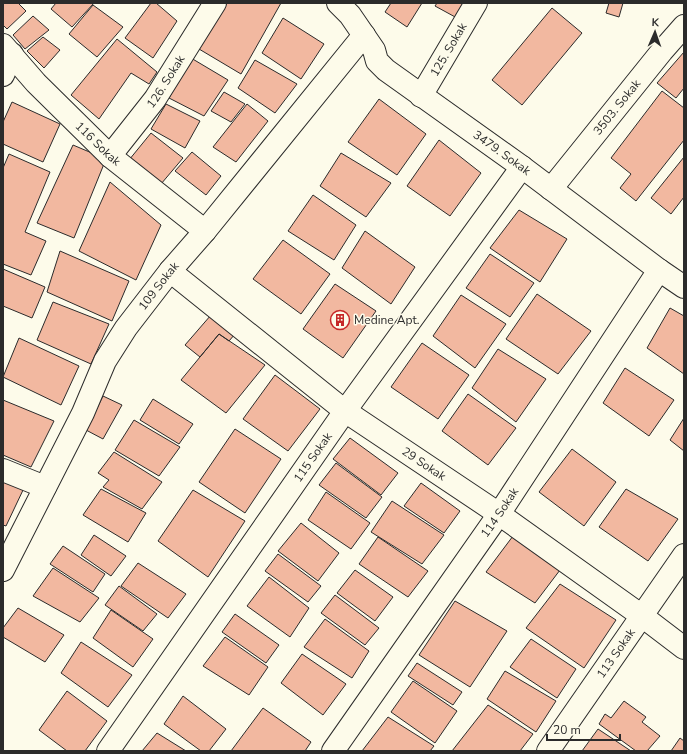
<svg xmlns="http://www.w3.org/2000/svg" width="687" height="754" font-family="'Nunito Sans',sans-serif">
<rect width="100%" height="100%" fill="#fdfbea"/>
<path fill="#f2b8a0" stroke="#2b2b2b" d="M3 3H18L26 11 7 29 3 25Z
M56 3H94L72 27 51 9Z
M151 3H156L177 21 153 58 125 38Z
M227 3H281L241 74 199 49Z
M391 3H422L407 27 385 12Z
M437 3H466L457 18 435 6Z
M609 3H623L619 17 606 13Z
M93 5 123 27 97 57 69 34Z
M552 8 582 33 522 105 492 80Z
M33 16 49 30 25 49 13 35Z
M283 18 324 44 301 79 262 53Z
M43 37 60 50 44 68 27 51Z
M117 39 157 72 149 84 131 73 99 119 71 95Z
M684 52V88L676 98 657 83Z
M191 58 228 80 204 116 169 98Z
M255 60 297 84 275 113 238 88Z
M662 91 684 108V140L636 201 620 188 631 174 611 158Z
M224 92 245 104 231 122 211 111Z
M379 99 426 134 397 175 348 142Z
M12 102 60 124 43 162 3 144V122Z
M166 104 200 121 185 148 151 129Z
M247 104 268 121 236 162 213 147Z
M151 133 183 158 161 184 129 160Z
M439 140 481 173 450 216 407 186Z
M73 145 106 159 74 238 37 223Z
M192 152 221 176 206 195 175 171Z
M341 153 391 183 366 217 320 186Z
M9 154 50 172 25 232 46 241 31 275 3 264V168Z
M684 157V197L671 214 651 198Z
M110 182 161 225 136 280 79 251Z
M313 195 356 225 334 260 288 231Z
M519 210 567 239 540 282 490 248Z
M365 231 415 267 391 304 342 268Z
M283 240 330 274 301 314 253 279Z
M60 251 129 281 112 321 47 292Z
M490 254 534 283 510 317 466 288Z
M3 269 45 287 32 318 3 306Z
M335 284 376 311 343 358 303 329Z
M537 294 591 331 558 374 506 339Z
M461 295 506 324 475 368 433 336Z
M53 302 109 324 91 364 37 340Z
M670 308 684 316V374L647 348Z
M211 315 235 334 229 341 219 334 200 357 185 345Z
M219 334 265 365 226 413 181 380Z
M19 338 79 366 61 405 3 377Z
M422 343 469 375 438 419 391 387Z
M498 349 546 379 516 422 472 388Z
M625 368 674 400 649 436 603 403Z
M275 375 320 409 288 451 243 419Z
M468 394 516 428 488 465 442 431Z
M103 396 122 405 103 439 86 430Z
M153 399 193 424 179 444 140 420Z
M3 400 54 421 31 467 3 455Z
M684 418V451L670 440Z
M134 420 180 447 159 476 115 450Z
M235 429 281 459 245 513 199 482Z
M350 438 398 473 381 495 333 459Z
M572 449 616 482 584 526 539 492Z
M114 452 162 482 142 509 103 487 109 480 98 473Z
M336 463 382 497 366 518 319 485Z
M3 479 24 488 6 526 3 525Z
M421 483 460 511 444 533 404 506Z
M101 489 146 513 128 542 83 515Z
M626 489 678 519 648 561 599 527Z
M193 490 245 521 208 577 158 541Z
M326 492 370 523 351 549 308 520Z
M392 501 444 535 422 564 371 532Z
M301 523 339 553 318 581 278 551Z
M94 535 126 556 111 576 81 555Z
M513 536 560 570 535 603 486 572Z
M378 537 428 571 408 597 359 564Z
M63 546 105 574 93 592 50 564Z
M278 554 321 586 308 602 265 571Z
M138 563 186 594 168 618 121 586Z
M53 568 99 598 80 622 33 596Z
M355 570 393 597 375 621 337 593Z
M269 577 309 608 290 637 247 606Z
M560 584 616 620 584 668 526 628Z
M119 586 157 614 143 631 105 605Z
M335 595 379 628 365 645 321 613Z
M455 601 507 631 470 687 419 655Z
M18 608 64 635 45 662 3 637V628Z
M111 610 153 639 133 667 93 638Z
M235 614 279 645 266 663 222 632Z
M325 619 369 651 352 678 304 647Z
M225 637 268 667 249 695 203 666Z
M531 639 576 669 557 698 510 667Z
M81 642 132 675 108 707 61 673Z
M302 654 346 684 323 715 281 683Z
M417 663 462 692 453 705 408 676Z
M505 671 556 701 536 732 487 699Z
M413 681 457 711 435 743 391 712Z
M67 691 107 721 85 751H67L39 730Z
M183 696 226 729 209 751H201L164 724Z
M624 701 646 717 642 722 660 736 647 751H636L599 724 605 714 611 718Z
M488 705 533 734 520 751H452Z
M263 708 311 742 305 751H231Z
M388 717 434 746 430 751H362Z
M598 729 631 751H582Z
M157 733 186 751H142Z
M680 738 684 741V751H671Z"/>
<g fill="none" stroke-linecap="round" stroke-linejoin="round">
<defs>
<g id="minor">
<path id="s1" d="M338 3 350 15 374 50 377 61 386 70 522 167 659 270 684 287"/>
<path id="s2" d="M3 45 36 83 110 156 205 231"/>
<path d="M3 75 12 54"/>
<path id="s3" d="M421 96 476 3"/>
<path id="s4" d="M110 156 155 99 215 3"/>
<path id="s5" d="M551 189 662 51 684 26"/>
<path id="s6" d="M170 271 345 411 499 514 642 616 684 648"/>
<path d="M3 470 45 487"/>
<path id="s7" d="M3 570 83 413 105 361 126 328 170 271 205 231 364 35"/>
<path id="s8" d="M108 751 345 411 522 167"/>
<path id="s9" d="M333 751 499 514 659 270"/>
<path id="s10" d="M548 751 684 555"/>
</g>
</defs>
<use href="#minor" stroke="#2b2b2b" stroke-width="24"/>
<use href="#minor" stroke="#fdfbea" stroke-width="22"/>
</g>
<defs>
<symbol id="building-ring" viewBox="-11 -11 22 22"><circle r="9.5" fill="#fdfbea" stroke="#c62828" stroke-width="1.5"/><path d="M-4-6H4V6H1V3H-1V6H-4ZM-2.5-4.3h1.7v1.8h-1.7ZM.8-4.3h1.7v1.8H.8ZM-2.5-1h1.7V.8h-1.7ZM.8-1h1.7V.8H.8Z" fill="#c62828"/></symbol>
</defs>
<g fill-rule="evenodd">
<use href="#building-ring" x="329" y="309" width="22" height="22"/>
</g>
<g text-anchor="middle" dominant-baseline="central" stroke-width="3" stroke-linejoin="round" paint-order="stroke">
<g font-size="12" fill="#2b2b2b" stroke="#fdfbea">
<text stroke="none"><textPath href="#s3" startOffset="54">125. Sokak</textPath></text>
<text stroke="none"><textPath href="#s4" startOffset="93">126. Sokak</textPath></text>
<text stroke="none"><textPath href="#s5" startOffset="105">3503. Sokak</textPath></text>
<text stroke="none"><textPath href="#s2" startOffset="137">116 Sokak</textPath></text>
<text stroke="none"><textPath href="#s1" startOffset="226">3479. Sokak</textPath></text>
<text stroke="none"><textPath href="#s7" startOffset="325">109 Sokak</textPath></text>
<text stroke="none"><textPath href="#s8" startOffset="358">115 Sokak</textPath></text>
<text stroke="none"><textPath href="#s6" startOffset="319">29 Sokak</textPath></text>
<text stroke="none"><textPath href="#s9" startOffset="291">114 Sokak</textPath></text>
<text stroke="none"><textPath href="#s10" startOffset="119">113 Sokak</textPath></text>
</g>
<g font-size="12" fill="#2b2b2b" stroke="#fdfbea" text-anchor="start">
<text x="354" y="320">Medine Apt.</text>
</g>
</g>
<rect width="687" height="754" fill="none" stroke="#2b2b2b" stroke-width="8"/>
<g transform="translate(655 32) rotate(2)" stroke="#fdfbea" stroke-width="3" paint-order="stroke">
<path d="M0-3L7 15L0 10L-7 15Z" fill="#2b2b2b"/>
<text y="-6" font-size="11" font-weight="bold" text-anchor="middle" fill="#2b2b2b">K</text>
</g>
<path d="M547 734v6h73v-6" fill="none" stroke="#2b2b2b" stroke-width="2"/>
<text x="553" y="734" font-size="12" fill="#2b2b2b" stroke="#fdfbea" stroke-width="3" paint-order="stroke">20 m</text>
</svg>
